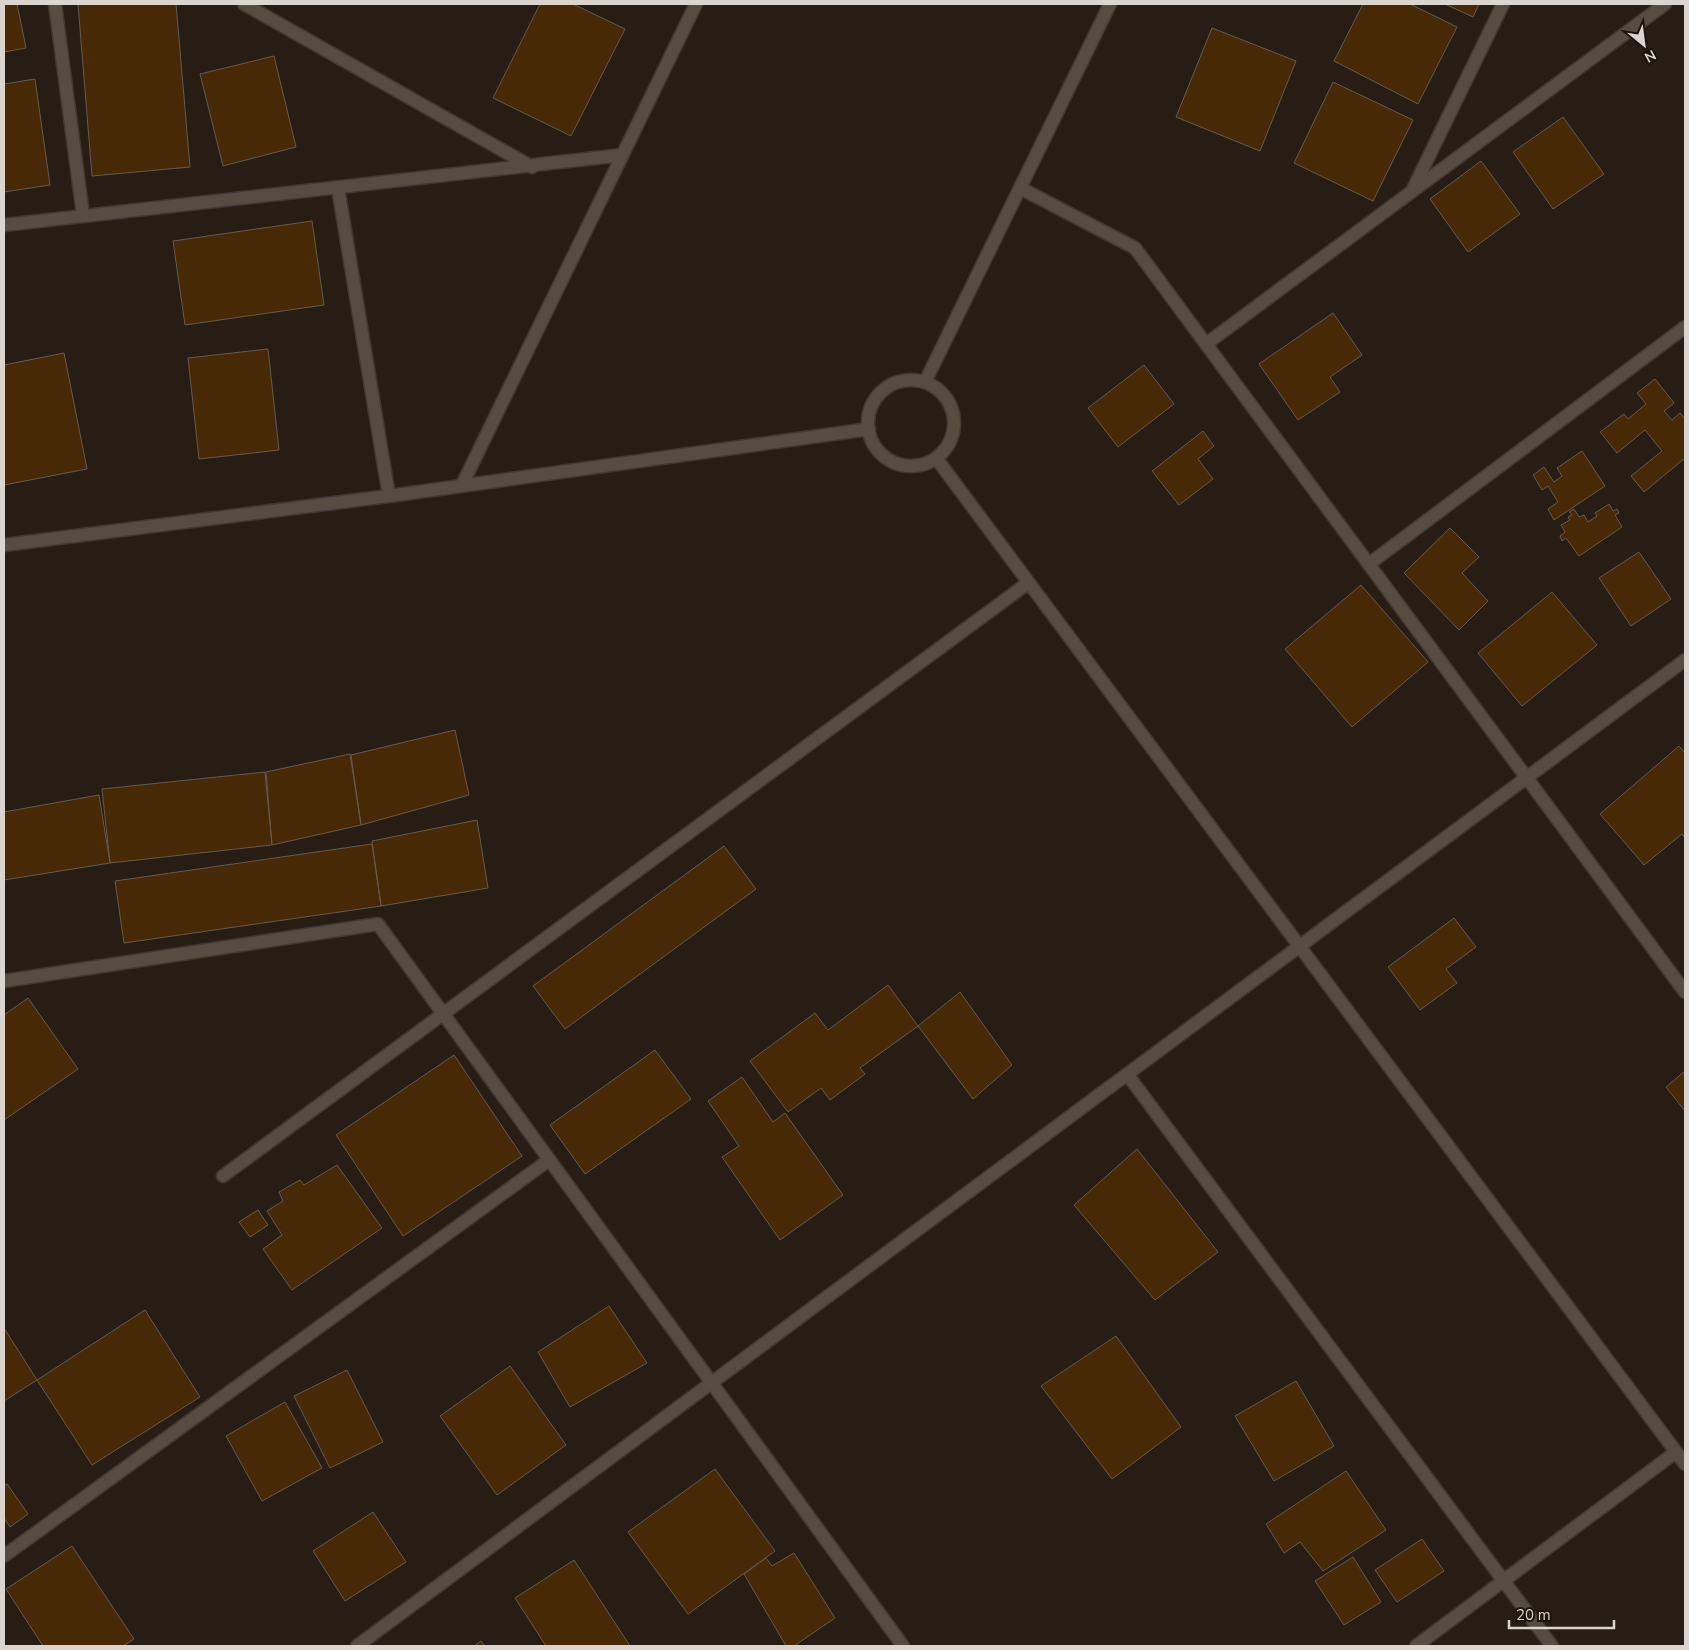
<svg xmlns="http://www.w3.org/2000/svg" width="1689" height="1650" font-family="'Nunito Sans',sans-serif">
<rect width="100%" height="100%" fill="#271d14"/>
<path fill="#472905" stroke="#655a4f" d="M4 4H17L26 48 4 52Z
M78 4H176L190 167 92 176Z
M540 4H573L625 29 571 136 493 98Z
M1363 4H1410L1457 27 1418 104 1334 61Z
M1445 4H1479L1473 17Z
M1212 28 1296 61 1260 151 1176 117Z
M274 56 296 147 223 166 200 74Z
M35 79 50 185 4 192V84Z
M1333 82 1413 120 1373 201 1294 163Z
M1563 117 1604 174 1553 209 1513 152Z
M1481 161 1520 214 1468 252 1430 199Z
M312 221 324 305 185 325 173 241Z
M1333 313 1362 355 1330 377 1340 392 1298 420 1259 364Z
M268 349 279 450 199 459 188 358Z
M64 353 87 469 4 485V365Z
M1144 365 1174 404 1118 447 1088 408Z
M1655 379 1674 403 1664 411 1672 420 1680 413 1685 419V458L1644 492 1631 476 1662 451 1645 430 1617 453 1600 432 1624 414 1628 419 1646 404 1637 393Z
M1203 431 1214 446 1198 459 1213 479 1179 505 1152 471Z
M1582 451 1605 486 1554 520 1548 509 1558 502 1548 486 1542 490 1533 475 1544 467 1554 482 1562 476 1557 468Z
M1609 504 1613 511 1617 509 1619 513 1615 515 1622 527 1579 556 1566 538 1562 541 1560 536 1565 532 1561 525 1570 520 1568 517 1572 515 1569 512 1574 509 1579 517 1584 515 1588 522 1597 516 1595 513Z
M1450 528 1479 557 1462 573 1488 601 1459 630 1404 573Z
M1639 552 1671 599 1631 626 1599 578Z
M1361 585 1428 662 1352 727 1285 649Z
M1552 592 1597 645 1522 706 1478 653Z
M455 730 469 795 361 825 351 755Z
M1679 746 1685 753V838L1682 834 1644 865 1600 814Z
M350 754 361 825 272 845 266 772Z
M265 772 272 845 110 863 102 789Z
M99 795 110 863 4 880V812Z
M477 820 488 888 381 906 372 841Z
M372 844 381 906 124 943 115 881Z
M724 846 756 889 565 1029 533 986Z
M1454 918 1476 947 1446 969 1457 983 1420 1010 1388 967Z
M888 985 918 1026 860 1068 865 1074 830 1100 821 1088 788 1112 750 1061 815 1013 828 1030Z
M960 992 1012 1065 973 1099 918 1026Z
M28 998 78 1069 4 1120V1015Z
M655 1050 691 1099 585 1174 550 1125Z
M454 1055 522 1156 403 1236 336 1135Z
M1685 1071V1111L1666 1087Z
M742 1077 773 1122 785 1113 843 1195 780 1240 722 1157 739 1146 708 1101Z
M1137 1149 1218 1252 1155 1300 1074 1205Z
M337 1165 382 1228 292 1290 263 1249 282 1235 267 1211 283 1201 279 1192 300 1180 304 1185Z
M258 1210 268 1225 250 1237 239 1222Z
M609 1306 647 1363 570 1407 538 1352Z
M145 1310 200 1397 92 1465 37 1380Z
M4 1328 37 1380 4 1401Z
M1116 1336 1181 1427 1112 1479 1041 1386Z
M510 1366 566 1445 497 1495 440 1416Z
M347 1370 383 1442 330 1468 294 1396Z
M1296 1381 1334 1446 1274 1481 1235 1416Z
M285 1402 322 1468 262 1501 226 1436Z
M715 1469 775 1551 688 1614 628 1532Z
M1346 1471 1386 1530 1323 1571 1300 1542 1284 1553 1266 1524Z
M7 1484 28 1514 10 1527 4 1518V1486Z
M373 1512 406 1562 345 1601 313 1551Z
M1422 1539 1444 1571 1397 1602 1375 1570Z
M72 1546 134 1639 123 1646H43L6 1589Z
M794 1553 835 1618 794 1646H786L744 1574 766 1558 772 1566Z
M1353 1557 1381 1602 1344 1625 1315 1581Z
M574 1560 630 1646H546L515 1598Z
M481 1641 485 1646H474Z"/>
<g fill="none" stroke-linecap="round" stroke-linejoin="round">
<defs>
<path id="minor" d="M55 4 83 215
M244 4 532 167
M338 188 389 496
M1020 188 1135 248 1685 992
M1413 189 1503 4
M4 225 622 155
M1206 344 1665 4
M868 423a43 43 0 1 1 86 0a43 43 0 1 1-86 0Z
M925 382 1110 4
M936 458 1685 1464
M462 485 696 4
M4 545 389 496 869 429
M1369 564 1685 327
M4 981 378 924 903 1646
M1127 1074 1552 1646
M223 1176 1028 583
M4 1556 549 1160
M357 1646 1685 660
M1416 1646 1676 1452"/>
</defs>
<use href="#minor" stroke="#403833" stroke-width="15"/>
<use href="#minor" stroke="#574c41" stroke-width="12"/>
</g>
<rect width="1689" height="1650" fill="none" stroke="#dcd5cf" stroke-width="10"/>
<g transform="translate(1644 45) rotate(151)" stroke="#1d140b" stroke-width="4" paint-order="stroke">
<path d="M0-4L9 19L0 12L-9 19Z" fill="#dcd5cf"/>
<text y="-8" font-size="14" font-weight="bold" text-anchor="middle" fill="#dcd5cf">N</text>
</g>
<path d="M1509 1620v8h105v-8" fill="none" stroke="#dcd5cf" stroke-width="2.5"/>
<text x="1516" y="1620" font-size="15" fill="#dcd5cf" stroke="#1d140b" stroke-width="4" paint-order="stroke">20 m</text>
</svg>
